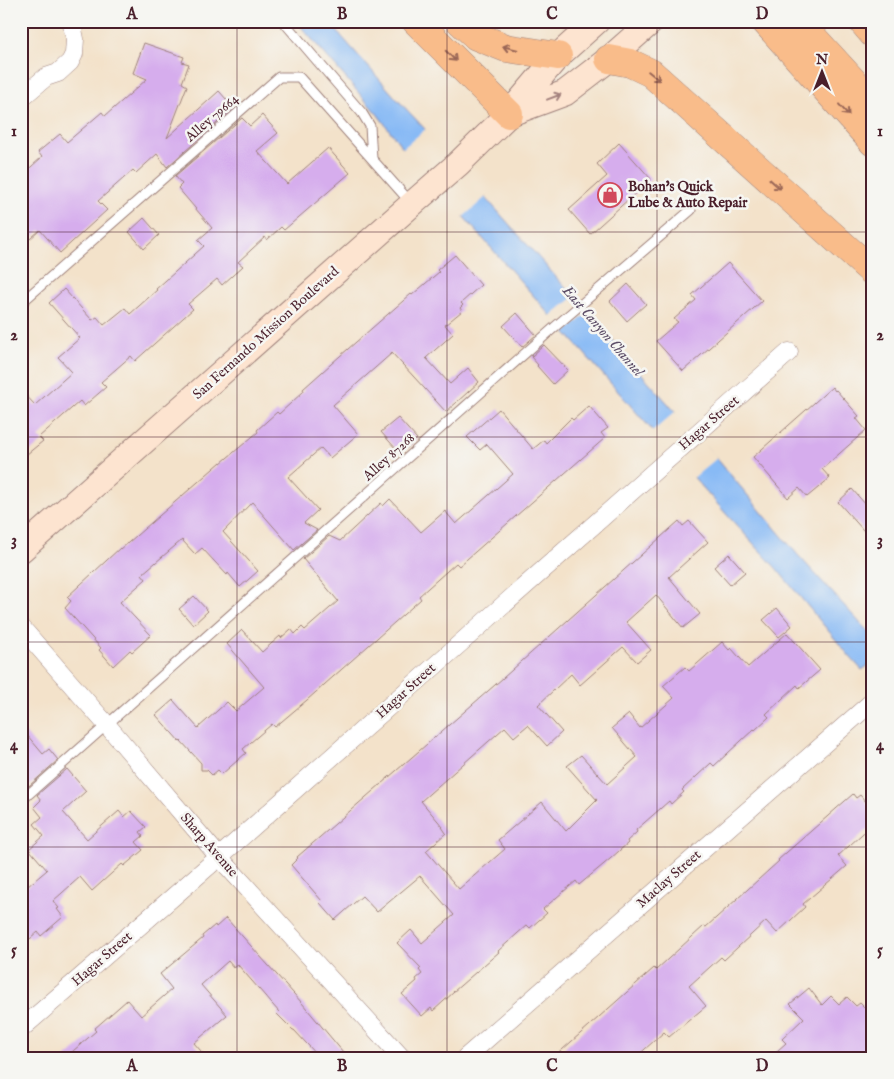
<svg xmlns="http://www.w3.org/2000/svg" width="894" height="1079" font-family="'IM FELL English',serif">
<rect width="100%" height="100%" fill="#f6f6f2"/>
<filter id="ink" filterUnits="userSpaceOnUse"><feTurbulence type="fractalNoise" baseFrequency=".02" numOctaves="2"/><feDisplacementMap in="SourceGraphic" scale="10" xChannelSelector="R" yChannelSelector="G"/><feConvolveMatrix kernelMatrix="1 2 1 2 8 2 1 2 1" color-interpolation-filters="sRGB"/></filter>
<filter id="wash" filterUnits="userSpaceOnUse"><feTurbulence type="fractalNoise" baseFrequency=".0096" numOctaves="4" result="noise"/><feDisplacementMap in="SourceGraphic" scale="20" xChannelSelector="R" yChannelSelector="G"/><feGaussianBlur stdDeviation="1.12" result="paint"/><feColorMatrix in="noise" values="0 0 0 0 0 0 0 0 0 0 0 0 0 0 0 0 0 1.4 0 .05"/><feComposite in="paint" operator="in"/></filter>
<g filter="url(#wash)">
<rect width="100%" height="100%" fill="#f3e2ca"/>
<path fill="#88baf5" stroke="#696c90" d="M296 21H328L395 97 424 128 718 460 797 554 873 637V662L862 670 851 658 776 568 728 516 402 147 378 115Z"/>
<path fill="#f3e2ca" d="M427 128 487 196 462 218 402 149Z
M575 296 589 312 564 333 550 317Z
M676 411 717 458 692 479 651 433Z"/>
<g id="blocks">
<path fill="#d6aded" d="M144 43 184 57 182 62 189 64 182 83 187 86 167 138 219 91 234 108 167 167 157 154 136 173 133 170 98 201 107 210 60 253 40 230 30 239 21 229V176L42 157 38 152 60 134 67 142 102 112 105 116 147 79 133 73Z
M262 115 278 133 257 151 287 184 328 148 350 173 284 230 281 227 267 240 265 237 238 262 243 266 222 285 217 279 188 304 193 309 135 361 131 356 101 382 106 387 84 406 80 401 39 437 43 441 21 459V390L35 405 72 372 58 357 80 338 49 303 64 289 92 320 97 317 104 325 125 308 130 314 157 290 156 289 204 246 198 240 212 228 178 188 182 184 175 176 242 118 250 126Z
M619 143 651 179 590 234 569 210 607 176 597 164Z
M144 218 159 235 144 249 129 232Z
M455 255 481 285 461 303 463 305 460 308 462 311 445 325 453 334 426 358 450 384 468 368 479 382 446 412 392 353 333 405 358 434 330 458 321 448 288 477 318 510 304 523 317 530 294 550 252 502 223 532 258 571 240 587 228 573 227 575 202 548 195 554 182 540 142 574 146 579 120 602 151 635 132 652 130 650 113 666 99 650 101 648 65 608 71 601 67 597 120 548 121 549 221 462V463L258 432 257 430 277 412 279 414 304 391 303 389 340 356 411 294 412 295 439 272 437 270Z
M728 263 762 301 683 371 656 341 678 322 674 319 696 300 692 295Z
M628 284 646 304 627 321 610 301Z
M517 313 536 335 522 347 503 326Z
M544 345 568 370 553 384 537 366 538 365 531 357Z
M832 387 835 391 836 390 859 416 856 418 866 430 822 469 830 478 807 497 799 488 788 498 753 457Z
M589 406 608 428 601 433 605 438 459 566 456 563 419 596 421 599 307 700 275 727 272 724 243 749 246 753 222 774 218 770 212 775 207 770H201V763L181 741 180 742 156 715 173 700 198 728 227 702 236 711 264 687 227 644 242 630 262 652 280 636 281 638 291 629 295 634 302 627 305 630 338 601 303 559 329 536 340 541 381 503 383 506 390 499 421 532 445 511 456 524 513 474 487 444 480 450 467 437 499 409 533 449 544 440 546 443 571 418 573 420Z
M398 418 417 439 404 450 401 447 397 450 381 432Z
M852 489 873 513V541L838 502Z
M679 521 683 526 689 521 708 542 669 577 700 614 683 628 656 595 626 622 651 650 637 662 623 647 580 685 571 674 538 705 562 732 547 746 528 725 514 737 505 727 421 801 443 827H442L446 833 426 851 459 889 505 849 498 840 542 802 566 831 597 800 567 766 581 755 607 784 637 757 612 728 629 714 640 728 674 698 663 686 685 667 689 671 722 642 729 650 731 648 748 667 787 633 820 670 799 688 797 685 766 714 769 717 755 730 754 729 714 766 711 763 682 790 684 792 671 804 669 801 636 830 637 832 627 841 628 843 610 859 579 885 576 881 543 909 547 913 530 928 527 925 498 951 499 952 453 992H454L433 1011 431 1008 422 1016 402 994 417 981 416 979 422 974 419 970 421 968 397 943 411 930 422 943 454 915 420 876 377 912 362 896 335 920 320 903 322 901 291 865 298 858 297 857 503 678Z
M729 554 745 572 730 585 714 567Z
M194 596 208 611 193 625 179 609Z
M777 608 792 626 779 637 763 620Z
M21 728 43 754 49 749 58 760 29 786 21 778Z
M67 769 86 791 63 812 87 839 119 811 124 817 131 811 146 827 140 832 143 836 136 842 143 850 124 866 122 864 92 891 80 877 53 901 59 908 57 909 63 917 41 936 38 932 30 939 21 929V892L47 870 29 849 44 836 34 824 42 817 34 807 41 800 37 795Z
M853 794 856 798 860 795 873 810V824L838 856 847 866 803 904 805 907 777 933 766 921 724 960 721 957 689 986 706 1006 669 1037 664 1032 635 1058H553L654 968 656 970 704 926 706 927 779 861 778 860Z
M226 918 302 1003 348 1058H320L294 1030H293L277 1014 279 1012 238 965 234 968 228 961 201 985 227 1015 194 1043 207 1058H65L96 1031 94 1029 127 1000 141 1016 172 989 160 974 203 938 202 936 215 925 216 927Z
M809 988 822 1005 831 996 839 1004 847 997 856 1006 860 1003 873 1016V1047L861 1058H769L786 1043 782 1039 804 1018 790 1004Z"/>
</g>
</g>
<g filter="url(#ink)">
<use href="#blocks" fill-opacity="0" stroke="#9e807a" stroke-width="1"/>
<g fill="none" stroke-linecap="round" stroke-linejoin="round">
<defs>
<path id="lane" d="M283 21 362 113 370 126 372 159
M21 303 279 77H299L412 204
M21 801 557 325 691 210"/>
<path id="street" d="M21 98 46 77 58 73 70 62 74 54 75 39 72 25 70 21
M21 627 107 725 219 857 402 1058
M21 1029 219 857 789 352
M465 1058 873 701"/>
<path id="secondary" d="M511 113 565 93 609 59 652 21
M21 550 412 204 458 164 509 114 558 56 597 21"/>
<path id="highway" d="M416 21 509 114
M460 21 476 36 506 48 558 56
M765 21 873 142
M798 21 873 103
M862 21 873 34
M609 59 630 63 651 73 873 272"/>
</defs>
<use href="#lane" stroke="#9e807a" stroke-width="11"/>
<use href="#street" stroke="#9e807a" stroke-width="19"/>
<use href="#secondary" stroke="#9e807a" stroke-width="27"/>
<use href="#highway" stroke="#9e807a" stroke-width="29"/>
<use href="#lane" stroke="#fff" stroke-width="9"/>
<use href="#street" stroke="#fff" stroke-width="18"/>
<use href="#secondary" stroke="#fde4d0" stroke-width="25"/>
<use href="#highway" stroke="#f9bc8a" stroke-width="28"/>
</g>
<defs><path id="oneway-shaft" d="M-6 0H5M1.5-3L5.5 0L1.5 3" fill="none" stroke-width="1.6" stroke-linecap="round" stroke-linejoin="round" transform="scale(1.25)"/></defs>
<g stroke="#996656">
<use href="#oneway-shaft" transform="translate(510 48) rotate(-167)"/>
<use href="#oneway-shaft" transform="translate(451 56) rotate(45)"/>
<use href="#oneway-shaft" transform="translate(654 76) rotate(39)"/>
<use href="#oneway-shaft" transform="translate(844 110) rotate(48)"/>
<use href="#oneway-shaft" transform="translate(775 184) rotate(42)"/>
</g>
<use stroke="#a4827e" href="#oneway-shaft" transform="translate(554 97) rotate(-21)"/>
</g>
<path fill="none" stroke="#4a1f2b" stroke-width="1" stroke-opacity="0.55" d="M237 21V1058M447 21V1058M657 21V1058M21 232H873M21 437H873M21 642H873M21 847H873"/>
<defs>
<symbol id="shop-ring" viewBox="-11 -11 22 22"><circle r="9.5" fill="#f6f6f2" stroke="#d1495b" stroke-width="1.5"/><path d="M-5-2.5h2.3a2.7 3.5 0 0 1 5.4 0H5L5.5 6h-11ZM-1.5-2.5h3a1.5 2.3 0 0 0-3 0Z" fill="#d1495b"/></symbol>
</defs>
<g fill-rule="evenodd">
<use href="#shop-ring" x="596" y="181" width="28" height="28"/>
</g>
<g text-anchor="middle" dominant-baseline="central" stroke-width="5" stroke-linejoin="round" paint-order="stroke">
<g font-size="14" fill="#4a1f2b" stroke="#f6f6f2">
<text transform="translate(212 118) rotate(-41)">Alley 79664</text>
<text transform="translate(266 333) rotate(-42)">San Fernando Mission Boulevard</text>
<text transform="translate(709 423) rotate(-41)">Hagar Street</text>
<text transform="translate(389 457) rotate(-42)">Alley 87268</text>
<text transform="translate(406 691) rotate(-42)">Hagar Street</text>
<text transform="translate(209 845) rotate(49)">Sharp Avenue</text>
<text transform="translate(669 879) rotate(-41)">Maclay Street</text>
<text transform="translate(102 959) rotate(-41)">Hagar Street</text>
</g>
<g font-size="14" font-weight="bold" fill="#4a1f2b" stroke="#f6f6f2" text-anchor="start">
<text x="628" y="187">Bohan's Quick<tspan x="628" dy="16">Lube &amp; Auto Repair</tspan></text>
</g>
<g font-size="15" font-style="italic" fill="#5d4e68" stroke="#f6f6f2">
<text transform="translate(603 331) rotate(49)">East Canyon Channel</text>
</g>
</g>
<rect width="894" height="1079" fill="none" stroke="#f6f6f2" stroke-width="55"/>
<g transform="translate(822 72)" stroke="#f6f6f2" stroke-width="4" paint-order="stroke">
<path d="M0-4L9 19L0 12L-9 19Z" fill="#4a1f2b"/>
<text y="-8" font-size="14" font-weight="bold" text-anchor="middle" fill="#4a1f2b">N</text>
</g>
<rect x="28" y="28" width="838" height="1024" fill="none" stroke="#4a1f2b" stroke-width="2"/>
<g font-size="16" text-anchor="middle" font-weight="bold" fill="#4a1f2b">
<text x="132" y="19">A</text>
<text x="342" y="19">B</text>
<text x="552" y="19">C</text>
<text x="762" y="19">D</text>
<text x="14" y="136">1</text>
<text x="880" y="136">1</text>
<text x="14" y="340">2</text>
<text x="880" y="340">2</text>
<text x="14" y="545">3</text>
<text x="880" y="545">3</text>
<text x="14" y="750">4</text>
<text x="880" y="750">4</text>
<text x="14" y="955">5</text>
<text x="880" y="955">5</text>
<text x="132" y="1071">A</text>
<text x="342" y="1071">B</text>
<text x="552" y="1071">C</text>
<text x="762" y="1071">D</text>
</g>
</svg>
